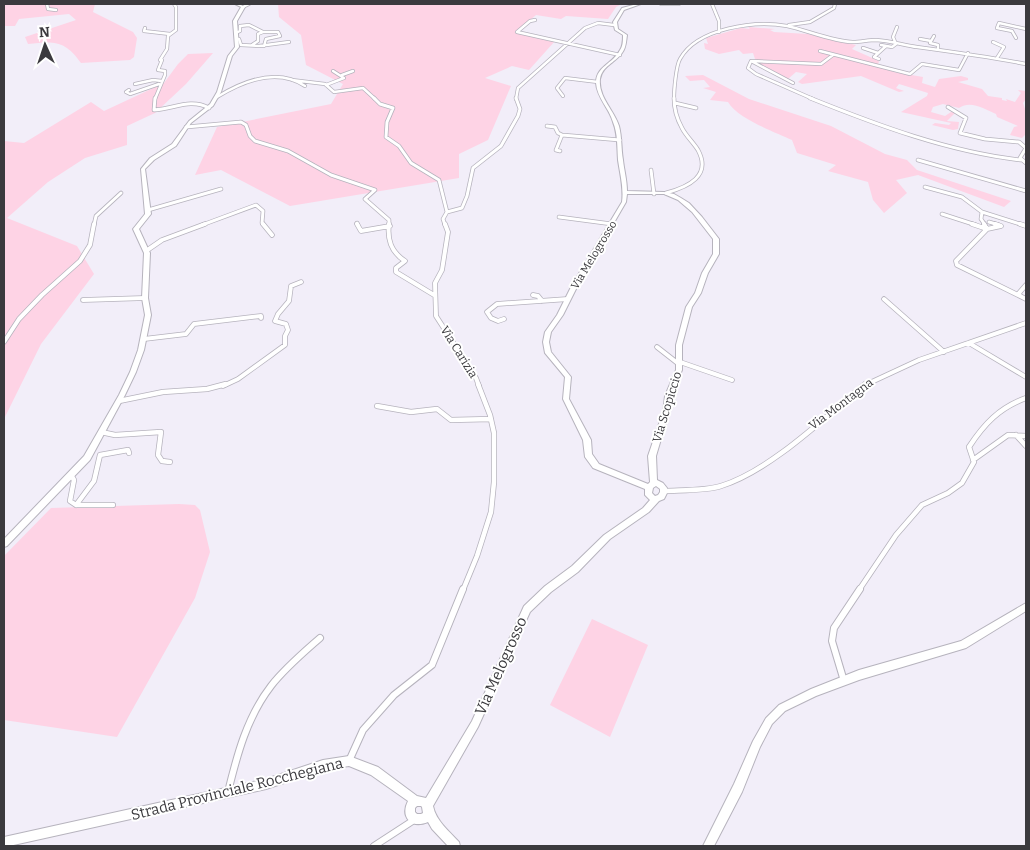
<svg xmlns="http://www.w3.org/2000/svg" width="1030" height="850" font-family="Bitter,serif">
<rect width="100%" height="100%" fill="#f2eef9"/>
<path fill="#fed3e5" d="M4 4H95L93 12 133 32 137 38 134 57 130 60 81 63C65 40 54 41 28 44L25 37 76 20 69 14 19 19 15 26H4Z
M278 4H622L616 7 608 19 566 16 561 19 536 15 516 32 555 41 529 70 512 66 485 78 511 86 488 140 459 154V178L290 206 221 170 195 175 217 127 331 104 343 84 306 65 301 35 279 17Z
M748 27 775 29 770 30 774 32 808 34 856 45 852 49 879 61 878 65 894 72 923 77 922 83 935 87 939 79 961 76 968 78V80L958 82 982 89 988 96 1002 98V100L1007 101 1006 99 1015 102 1021 93 1018 90 1026 91V99L1023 103 1026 112V134L1022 138 1010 135 1014 127 1018 126 997 117 996 114C984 109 971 100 959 108L943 104 933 107 931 112 945 116 951 112 955 113 947 121 959 122 958 129 953 130 932 125 935 123 949 125 951 123 901 112 927 96 928 93 899 84 896 88 904 91 899 92 861 76 802 84 798 82 807 74 796 72 788 79 756 62 753 53 743 54 739 50 719 54 705 49 704 43 708 44 706 38 741 28 750 29Z
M213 53 186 84 155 113 127 126V145L85 158 48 182 7 218 77 246 94 274 41 344 4 419V141L24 143 91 102 104 111 164 83 178 64 188 54Z
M703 75 749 99 831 126 885 154 907 160 917 170 1011 201 1004 207 918 175 896 180 907 193 884 213 873 200 868 182 828 171 836 165 797 153 792 140C775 132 738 119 728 102L710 100 716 92 703 88 710 87 704 80 690 81 685 76Z
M179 504 195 505 200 510 210 552 195 598 117 737 4 720V556L51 508Z
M592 619 648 645 610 737 550 705Z"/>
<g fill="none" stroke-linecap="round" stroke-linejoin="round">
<defs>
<path id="street-far4" d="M47 4 48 9 56 10
M661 4H679
M712 4 719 21V32
M243 7 249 4
M535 20 530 21 517 32 620 55
M789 25 810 22 834 8 835 4
M145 28 144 31 170 34
M236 33 240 31V26L249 25 263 32H278L280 36 266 39 264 46
M934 36 930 43 938 45V49
M1016 38 1012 31 997 28 999 23 1026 29
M237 39H239L241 45 259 46 289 42
M920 39 931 41
M993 42 1004 47 997 58
M252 45 258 41V34L263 32
M881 45 892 47 896 44 893 37 897 27
M863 48 878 53
M820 51 910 74 922 64 959 70 968 53
M879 59 874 57 886 46
M752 61 821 64 833 55
M342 75 353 71
M292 80 325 84 334 92 363 88 375 99
M793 83 751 61 748 68 756 74 813 99
M135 84 153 80 162 81
M326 85 344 78 333 71
M129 90 126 92 130 94 159 84
M563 96 557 88 565 78 598 82
M217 97C243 81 277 67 305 86
M155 99 165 75V71L158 70 162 60H160L167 49 168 36 176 30V7L174 4
M516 99 518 88 585 28 598 23 614 25
M674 99C674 90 676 66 680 59 697 28 755 20 787 26 806 30 834 42 853 42 861 42 868 40 876 40 890 41 904 45 917 47 954 52 990 57 1026 64"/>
<path id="street-far3" d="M155 98 154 110C174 109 190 98 209 108
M374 98 380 104 393 108 387 122 386 137 399 146 411 163 439 180 447 212
M810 98C877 125 949 152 1021 160
M675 103 696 108
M948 107 966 118 960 133 985 139 1019 142 1026 148 1020 158 1026 163
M547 126 555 127 558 133 562 135
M186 127 241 122 246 125 250 136 255 141 288 151 331 175 375 190 365 199 389 220V225
M560 151 556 150 562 135 620 140
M918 160 1026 191
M651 170 654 194
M925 187 962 197 982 212
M666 193C688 187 712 176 698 150 693 142 686 136 682 128 677 119 674 108 674 98
M148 210 221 189
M942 214 976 225
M559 217 612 224
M989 222 999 225
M357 223 358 225
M94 225 96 216 121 193
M202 225 256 205 263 211 262 223 264 225
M445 225 443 219 447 212 462 208 467 196 473 168 501 146 518 116 520 109 516 98
M985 225 981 219 982 212 1023 225"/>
<path id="street-far2" d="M263 224 272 235
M357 224 361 231 390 226
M389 224C387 240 391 252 405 261L396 268V272L434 295
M445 224 448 232 442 270 435 283 436 316 476 378 479 386
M972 224 987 229 956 261 957 265 1020 296
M984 224 987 229 1001 226 995 224
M1020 224 1026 226
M146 251 162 240 205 224
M1026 285 1019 293 1020 296 1026 299
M533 295 538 296 542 301
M884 299 944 352
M83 300 145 298
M504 319 498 321 491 318 487 312 497 304 568 299
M144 339 186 334 194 324 261 316V318
M4 342 19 319 42 295 80 261 90 245 94 224
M969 343 1026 377
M657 347 680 365
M680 362 732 380
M223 386 238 379 285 345V336L288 330 286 324 275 321 278 314 289 301 291 286 301 282
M863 386 919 360 1026 323"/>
<path id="street-far1" d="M119 401 163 392 207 389 226 384
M377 406 411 412 437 409 451 420 491 419
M101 432 115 435 161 432 158 455 162 461 170 462
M1016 435 1026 446
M973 460 1008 435 1026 436
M71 475 74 480 70 501 76 505H113
M664 491C681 490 706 491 721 486 770 471 825 417 865 384
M76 505 94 481 100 455 128 450 129 453
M463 590 477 556 491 512 494 482V433L490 415 478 384
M859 590 896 535 922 505 948 493 962 483 974 462 969 447C984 424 999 408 1026 398"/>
<path id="street" d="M844 681 832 641 834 628 860 589
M349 761 363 730 394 695 432 665 463 589
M228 792C237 755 247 717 271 686 285 668 303 653 320 638
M374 846 414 820"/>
<path id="secondary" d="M235 4H239L245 7 237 21 239 47 232 56 221 92 213 106 191 123 176 146 154 160 145 169 151 214 139 229 150 253 148 298 151 315 144 350 136 372 125 395 90 460 7 546 4 547V539L84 456 119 395 130 372 138 350 145 315 142 298 144 253 133 229 145 214 141 169 150 158 172 144 189 121 210 104 217 92 228 56 235 47 233 21 241 7Z
M637 4H641L624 10 617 22 618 29 627 35C626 42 626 48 622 53 615 63 602 66 600 79 598 97 614 110 619 126 622 137 621 149 623 160 624 170 627 180 627 191L664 192 674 194 681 198 689 203 702 217 719 239V254L708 273 701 293 692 307 682 345V370L671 396 669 412 656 456 657 480 663 483 667 488V493L664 499 659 501 649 512 610 539 578 572 551 592 530 612 478 727 433 806C436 821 449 831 459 842L460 846H448L432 829 428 822C411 829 400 817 408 801L371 775 349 766 323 770 266 789 9 846H4V837L266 779 323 760 349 756 378 767 417 796 426 798 472 721 524 606 545 586 572 566 604 535 643 508 650 500 645 495V489L593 468 585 457 583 440 563 399 565 377 545 353 543 342 545 332 557 315 572 285 622 202C624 188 620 174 618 160 617 147 618 134 613 122 609 108 597 98 596 83 596 66 613 64 620 50 623 46 623 41 623 35L615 30 613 22 622 8ZM627 194H664L678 200 692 212 713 239V254L702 273 695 293 686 307 676 345V370L665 396 663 412 648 456 650 482 648 484 599 464 592 454 591 440 569 399 571 377 551 352 549 342 551 332 563 315 578 285 626 202ZM656 486 660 489V492L658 495 655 496 652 493 653 488ZM417 806H421L422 807 423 813 421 814H417L415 812V808Z
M1026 603V611L966 648 859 680 816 696 785 711 772 724 760 747 742 792 714 846H703L734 784 753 741 766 718 779 705 811 689 859 670 961 641Z"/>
</defs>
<use href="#street-far4" stroke="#b6b3bd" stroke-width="4"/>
<use href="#street-far3" stroke="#b6b3bd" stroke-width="4.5"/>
<use href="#street-far2" stroke="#b6b3bd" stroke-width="5.5"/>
<use href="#street-far1" stroke="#b6b3bd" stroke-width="6"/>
<use href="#street" stroke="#b6b3bd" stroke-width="8"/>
<use href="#secondary" stroke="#b6b3bd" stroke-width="2"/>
<use href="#street-far4" stroke="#fff" stroke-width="2.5"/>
<use href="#street-far3" stroke="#fff" stroke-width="3"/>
<use href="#street-far2" stroke="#fff" stroke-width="4"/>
<use href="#street-far1" stroke="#fff" stroke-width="4.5"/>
<use href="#street" stroke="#fff" stroke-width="6"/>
<use href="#secondary" fill="#fff" fill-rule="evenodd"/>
</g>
<g text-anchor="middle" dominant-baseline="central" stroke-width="4" stroke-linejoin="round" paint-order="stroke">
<g font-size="11" fill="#3b3a3e" stroke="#fff">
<text transform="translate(594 255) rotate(-59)">Via Melogrosso</text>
</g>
<g font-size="12" fill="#3b3a3e" stroke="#fff">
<text transform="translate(459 352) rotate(58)">Via Carizia</text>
<text transform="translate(841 404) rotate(-37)">Via Montagna</text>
<text transform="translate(667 407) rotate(-73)">Via Scopiccio</text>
</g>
<g font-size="15" fill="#3b3a3e" stroke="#fff">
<text transform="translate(501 666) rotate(-66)">Via Melogrosso</text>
<text transform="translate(237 789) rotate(-14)">Strada Provinciale Rocchegiana</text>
</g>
</g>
<rect width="1030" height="850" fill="none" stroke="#3b3a3e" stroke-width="10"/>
<g transform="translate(45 45) rotate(357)" stroke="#ffffff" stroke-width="4" paint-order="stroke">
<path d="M0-4L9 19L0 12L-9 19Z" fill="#3b3a3e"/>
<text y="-8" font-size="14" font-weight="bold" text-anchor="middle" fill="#3b3a3e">N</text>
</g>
</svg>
